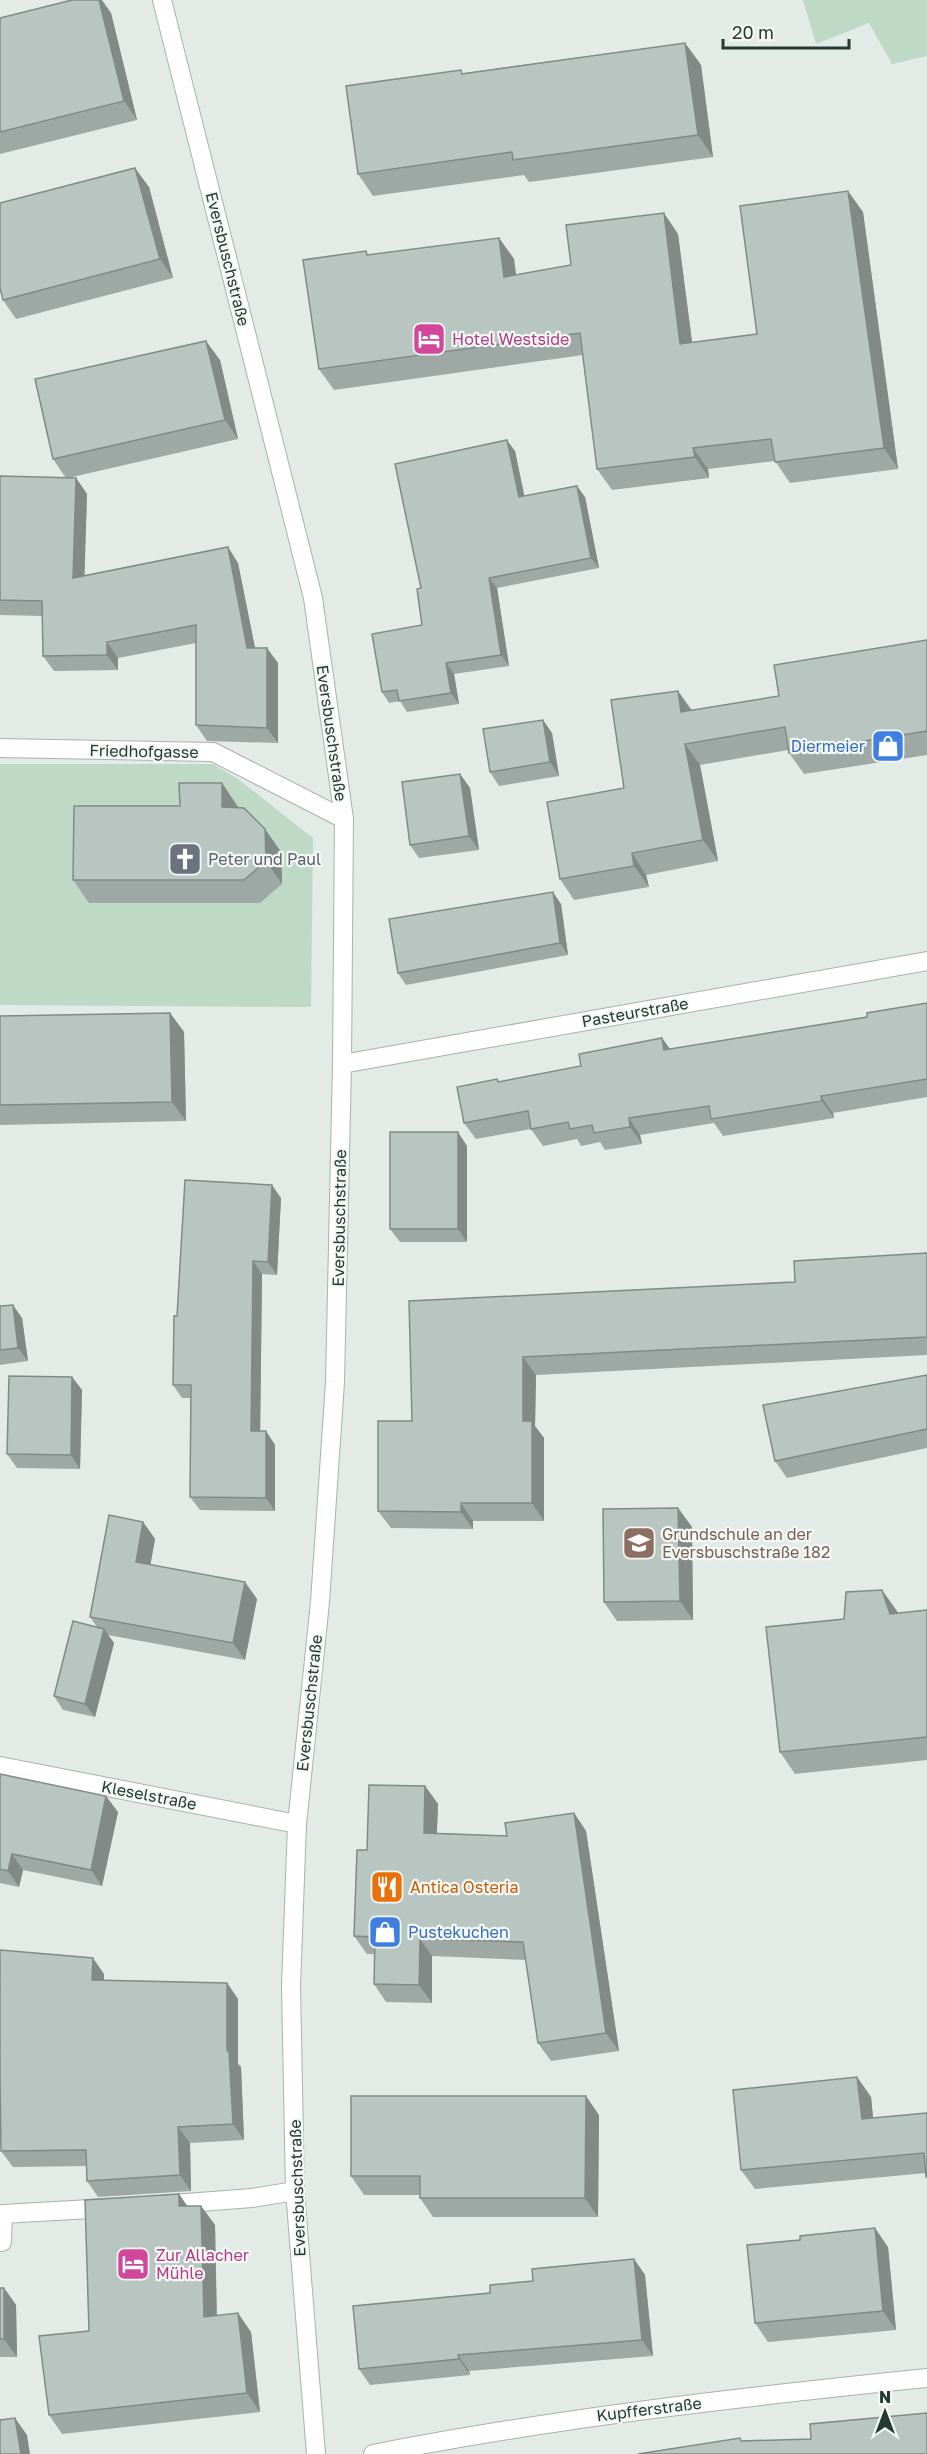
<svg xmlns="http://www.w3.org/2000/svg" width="927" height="2454" font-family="'Golos Text',sans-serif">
<rect width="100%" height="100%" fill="#e3ebe7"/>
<path fill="#bed9c5" d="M803 0H927V56L892 64 869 23 816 44Z
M0 764H213L238 779 313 838 311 1007 0 1005Z"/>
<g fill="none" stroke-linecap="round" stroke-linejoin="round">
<defs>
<path id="street" d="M0 748 213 752 344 819
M342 1064 927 961
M0 1766 297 1824
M160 2205 252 2198 295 2191
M2 2242 3 2214 108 2208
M373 2454C556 2418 741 2397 927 2378"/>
<path id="secondary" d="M162 0 313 598 344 819 342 1064 335 1382 320 1602 297 1824 291 1986 295 2191 316 2454"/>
</defs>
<use href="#street" stroke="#a6b2ae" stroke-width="20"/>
<use href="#secondary" stroke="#a3b5ae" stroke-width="20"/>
<use href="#street" stroke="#fff" stroke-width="18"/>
<use href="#secondary" stroke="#fff" stroke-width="18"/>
</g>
<path fill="#9ea9a5" d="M111 13 137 120 0 154V18Z
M685 43 701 65 713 157 529 182 524 175 373 196 358 174 464 73Z
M149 187 173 278 16 319 3 300Z
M863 212 898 469 790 483 775 461 708 469 709 478 612 490 597 469 583 355 334 390 319 369 369 255 499 238 514 259 516 275 571 265 678 234 692 342 757 334Z
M220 360 238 439 68 478H76L87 494 84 576 238 563 255 648 278 663V743L207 741 196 725V643L118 658V670L54 671 43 656 42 616 0 615V476L66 478 53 459Z
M515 451 524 496 585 497 599 568 497 588 509 666 454 674 459 704 407 712 400 701 389 703 382 692 422 625 421 588Z
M927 640V755L804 774 789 753 788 750 700 765 718 861 646 875 649 887 574 900 560 879 624 788 678 691 692 710 779 696Z
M552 733 559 776 499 786 490 772Z
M460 774 470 788 479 850 419 858 410 845Z
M222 783 238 807 265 829 281 852 282 884 260 903H89L73 880 180 806Z
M561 904 568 955 406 985 398 973Z
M927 1003V1097L833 1113 834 1118 723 1136 714 1123 640 1135 642 1144 605 1150 600 1142 581 1146 577 1139 543 1146 531 1129 476 1139 464 1123 497 1079 499 1082 581 1066 662 1038 670 1049 867 1017Z
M170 1013 184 1032 186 1121 0 1125V1016Z
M467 1146V1242H400L390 1229Z
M281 1198 277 1275 262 1274 260 1431H266L275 1445V1511L200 1510 190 1497 191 1398H182L173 1385 177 1316Z
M927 1253V1355L536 1375 535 1426 544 1438V1521H473V1529L391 1528 378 1511 412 1421 409 1301 795 1282Z
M0 1306 22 1318 28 1361 0 1365Z
M927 1375V1448L787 1478 775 1461Z
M72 1377 82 1390 80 1469 17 1468 7 1454Z
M678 1508 692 1527 693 1620 617 1621 604 1602Z
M143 1522 155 1539 150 1565 257 1599 245 1660 108 1635 114 1643 95 1717 63 1710 54 1696 97 1627 90 1617Z
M927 1610V1760L795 1774 780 1752 844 1619 897 1611V1613Z
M0 1774 118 1812 102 1886 23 1870 19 1887 0 1883Z
M425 1786 438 1804 437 1833 507 1836 574 1813 586 1831 619 2051 551 2061 538 2043 526 1960 432 1956V2003L386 2002 374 1984 375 1954H367L354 1936 367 1850Z
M0 1950 104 1974V1981L227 1983 238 1999V2064L241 2067 244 2140 190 2143 191 2191 98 2197 87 2181 86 2166 13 2167 1 2151 0 2093Z
M857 2077 871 2097 873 2118 927 2113V2179L926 2173 755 2189 741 2170Z
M599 2115 598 2217H433L420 2198V2195H364L351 2176Z
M179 2194 187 2206H201L215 2225 217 2316 251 2332 260 2412 62 2434 49 2415 89 2331Z
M888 2247 896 2330 768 2342 755 2323Z
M634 2259 645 2275 653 2356 469 2371 470 2375 370 2385 359 2369 490 2293 533 2281Z
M0 2288H4L16 2305 17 2357H0Z"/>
<path fill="#818a86" d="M99 0H102L111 13 137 120 124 101Z
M685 43 701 65 713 157 698 135Z
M135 168 149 187 173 278 160 259Z
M848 191 863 212 898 469 884 448Z
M664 213 678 234 695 365 680 344Z
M499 238 514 259 519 298 504 277Z
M206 341 220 360 238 439 225 420Z
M507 440 515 451 527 508 519 497Z
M693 448 708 469 709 478 695 457Z
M76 478 87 494 84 593 73 578Z
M577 486 585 497 599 568 591 558Z
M228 547 238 563 258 663 247 648Z
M489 578 497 588 509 666 501 655Z
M107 642 118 658V670L107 655Z
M267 648 278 663V743L267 728Z
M446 663 454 674 459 704 451 693Z
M678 691 692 712H681Z
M543 720 552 733 559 776 550 762Z
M685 744 700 765 718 861 703 840Z
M460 774 470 788 479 850 469 836Z
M222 783 238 807V830L222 807Z
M265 829 281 852 282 884 266 861Z
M632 853 646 875 649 887 634 866Z
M553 892 561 904 568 955 560 943Z
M170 1013 184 1032 186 1121 172 1102Z
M662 1038 674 1055 664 1050Z
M821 1096 833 1113 834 1118 822 1101Z
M629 1118 640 1135 642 1144 630 1127Z
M458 1132 467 1146V1242L458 1229Z
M272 1185 281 1198 277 1275 268 1262Z
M253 1261 262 1274 260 1445 251 1431Z
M13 1305 22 1318 28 1361 18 1348Z
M523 1357 536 1375 535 1426 544 1438V1521L532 1503 523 1421Z
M72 1377 82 1390 80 1469 71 1455Z
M266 1431 275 1445V1511L266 1498Z
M461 1503 473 1521V1529L461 1512Z
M678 1508 692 1527 693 1620 680 1601Z
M143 1522 155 1539 148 1579 136 1562Z
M245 1582 257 1599 245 1660 233 1643Z
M882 1590 897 1611 905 1636 890 1614Z
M104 1629 114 1643 95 1717 85 1704Z
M425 1786 438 1804 436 1851 424 1833Z
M106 1796 118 1812 102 1886 91 1870Z
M574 1813 586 1831 619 2051 606 2033Z
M12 1854 23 1870 19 1887 8 1871Z
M420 1939 432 1956V2003L419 1985Z
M93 1958 104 1974 103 1996 92 1980Z
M227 1983 238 1999V2064L241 2067 244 2140 233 2124 227 2051Z
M857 2077 871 2097 875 2138 862 2119Z
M586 2096 599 2115 598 2217 585 2198Z
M178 2127 190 2143 191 2191 180 2175Z
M179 2194 192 2213 179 2206Z
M201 2206 215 2225 217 2336 204 2317Z
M875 2228 888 2247 896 2330 883 2311Z
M634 2259 645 2275 653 2356 642 2340Z
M4 2288 16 2305 17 2357 4 2339Z
M238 2313 251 2332 260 2412 247 2393Z
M458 2355 469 2371 470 2375 459 2359Z
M15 2418 27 2435 30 2454H21Z"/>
<path fill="#b8c5c0" stroke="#818a86" stroke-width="1.5" d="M72 0H99L124 101 0 132V18Z
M685 43 698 135 513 160 512 152 358 174 346 86 461 70 462 74Z
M135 168 160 259 3 300 0 288V203Z
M848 191 884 448 775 462 771 439 693 448 695 457 597 469 580 333 319 369 303 260 366 251 367 255 499 238 504 277 571 265 566 225 664 213 680 344 757 334 740 206Z
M206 341 225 420 53 459 35 379Z
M507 440 519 497 577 486 591 558 489 578 501 655 446 663 451 693 399 701 397 690 382 692 372 634 422 625 417 589 421 588 395 464Z
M0 476 76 478 73 578 228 547 247 648H267V728L196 725V625L107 642V655L43 656 42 601 0 600Z
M927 640V731L789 753 785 727 685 744 703 840 632 853 634 866 560 879 547 802 624 788 611 700 678 691 681 712 779 696 774 665Z
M543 720 550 762 490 772 483 729Z
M460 774 469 836 410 845 402 782Z
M179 783H222V807L244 808 265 829 266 861 244 880H73L74 806H180Z
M553 892 560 943 398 973 389 919Z
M927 1003V1079L821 1096 822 1101 711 1119 709 1106 629 1118 630 1127 594 1133 592 1125 570 1129 568 1122 531 1129 528 1111 464 1123 457 1087 497 1079 498 1082 581 1066 579 1054 662 1038 664 1050 867 1017V1013Z
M170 1013 172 1102 0 1105V1016Z
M390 1132H458V1229H390Z
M185 1180 272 1185 268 1262 253 1261 251 1431H266V1498L190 1497 191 1385H173L174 1316H177Z
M927 1253V1337L523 1357V1421H532V1503H461V1512L378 1511V1421H412L409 1301 795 1282 794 1261Z
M13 1305 18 1348 0 1350V1306Z
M927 1375V1429L775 1461 763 1405Z
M9 1376 72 1377 71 1455 7 1454Z
M678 1508 680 1601 604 1602 603 1509Z
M109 1515 143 1522 136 1562 245 1582 233 1643 90 1617Z
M882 1590 890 1614 927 1610V1737L780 1752 766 1627 844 1619 846 1592Z
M73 1621 104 1629 85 1704 54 1696Z
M0 1774 106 1796 91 1870 12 1854 8 1871 0 1869Z
M369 1785 425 1786 424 1833 507 1836 505 1823 574 1813 606 2033 538 2043 523 1942 420 1939 419 1985 374 1984 375 1937 354 1936 357 1850H367Z
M0 1950 93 1958 92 1980 227 1983V2051H229L233 2124 178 2127 180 2175 87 2181 86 2150 1 2151 0 2077Z
M857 2077 862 2119 927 2113V2177H926L924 2153 741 2170 733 2090Z
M351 2096H586L585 2198H420V2176H351Z
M179 2194V2206H201L204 2317 238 2313 247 2393 49 2415 39 2336 89 2331 85 2200Z
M875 2228 883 2311 755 2323 747 2245 800 2240V2236Z
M634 2259 642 2340 458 2355 459 2359 359 2369 353 2306 490 2293V2285L533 2281 532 2269Z
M0 2288H4V2339H0Z
M927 2413V2454H638L740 2438 741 2441 811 2439 810 2424Z
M15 2418 21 2454H0V2420Z"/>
<defs>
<symbol id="hotel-square" viewBox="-11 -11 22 22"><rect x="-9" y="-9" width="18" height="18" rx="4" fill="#d1479c" stroke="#f3f8f5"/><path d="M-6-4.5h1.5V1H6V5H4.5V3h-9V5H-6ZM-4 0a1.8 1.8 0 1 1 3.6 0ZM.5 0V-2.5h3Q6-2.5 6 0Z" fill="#fff"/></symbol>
<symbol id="shop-square" viewBox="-11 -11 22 22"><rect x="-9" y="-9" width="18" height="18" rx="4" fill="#3f7fe0" stroke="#f3f8f5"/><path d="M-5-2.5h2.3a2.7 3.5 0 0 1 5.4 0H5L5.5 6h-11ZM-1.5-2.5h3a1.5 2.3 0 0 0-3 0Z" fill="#fff"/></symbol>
<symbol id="church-square" viewBox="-11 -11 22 22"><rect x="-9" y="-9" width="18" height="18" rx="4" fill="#6b7280" stroke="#f3f8f5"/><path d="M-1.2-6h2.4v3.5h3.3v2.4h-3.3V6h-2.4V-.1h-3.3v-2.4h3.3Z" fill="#fff"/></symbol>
<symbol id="school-square" viewBox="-11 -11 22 22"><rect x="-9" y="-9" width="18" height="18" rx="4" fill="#8d6e63" stroke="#f3f8f5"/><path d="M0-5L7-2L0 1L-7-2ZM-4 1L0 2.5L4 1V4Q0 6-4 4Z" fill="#fff"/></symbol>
<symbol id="restaurant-square" viewBox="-11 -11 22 22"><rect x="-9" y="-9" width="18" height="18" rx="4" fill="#e8710a" stroke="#f3f8f5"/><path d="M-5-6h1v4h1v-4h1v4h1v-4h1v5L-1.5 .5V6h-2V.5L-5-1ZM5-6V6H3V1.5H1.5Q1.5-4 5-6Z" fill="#fff"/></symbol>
</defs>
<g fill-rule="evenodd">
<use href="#hotel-square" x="410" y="320" width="38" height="38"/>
<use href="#shop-square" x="869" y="727" width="38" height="38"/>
<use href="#church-square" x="166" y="840" width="38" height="38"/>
<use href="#school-square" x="620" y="1524" width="38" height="38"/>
<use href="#restaurant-square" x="368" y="1868" width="38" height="38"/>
<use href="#shop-square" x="366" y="1913" width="38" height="38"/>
<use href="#hotel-square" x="114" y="2245" width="38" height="38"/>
</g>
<g text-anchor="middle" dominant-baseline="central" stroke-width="4.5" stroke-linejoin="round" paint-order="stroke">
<g font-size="16" fill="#253a34" stroke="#f3f8f5">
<text transform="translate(228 259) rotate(76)">Eversbuschstraße</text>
<text transform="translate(332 733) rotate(82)">Eversbuschstraße</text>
<text transform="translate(144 751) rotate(1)">Friedhofgasse</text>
<text transform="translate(635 1012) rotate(-10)">Pasteurstraße</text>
<text transform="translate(339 1218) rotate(-89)">Eversbuschstraße</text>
<text transform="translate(309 1703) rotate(-84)">Eversbuschstraße</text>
<text transform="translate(149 1795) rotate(11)">Kleselstraße</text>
<text transform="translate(297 2188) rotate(-92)">Eversbuschstraße</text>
<text transform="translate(649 2409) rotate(-7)">Kupfferstraße</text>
</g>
<g font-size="16" fill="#b23c85" stroke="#f3f8f5" text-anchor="start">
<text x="452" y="339">Hotel Westside</text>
<text x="156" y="2255">Zur Allacher<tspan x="156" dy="18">Mühle</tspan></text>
</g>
<g font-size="16" fill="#366cbe" stroke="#f3f8f5" text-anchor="end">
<text x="865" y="746">Diermeier</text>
<text x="408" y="1932" text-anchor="start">Pustekuchen</text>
</g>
<g font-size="16" fill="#5b616d" stroke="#f3f8f5" text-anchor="start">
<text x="208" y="859">Peter und Paul</text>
</g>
<g font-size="16" fill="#785e54" stroke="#f3f8f5" text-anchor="start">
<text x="662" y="1534">Grundschule an der<tspan x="662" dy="18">Eversbuschstraße 182</tspan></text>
</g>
<g font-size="16" fill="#c56008" stroke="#f3f8f5" text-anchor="start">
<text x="410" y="1887">Antica Osteria</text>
</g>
</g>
<g transform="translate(885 2412)" stroke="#f3f8f5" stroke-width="4.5" paint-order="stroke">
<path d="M0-4.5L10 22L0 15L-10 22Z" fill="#253a34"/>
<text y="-9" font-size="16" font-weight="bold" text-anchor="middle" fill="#253a34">N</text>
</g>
<path d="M723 39v9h126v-9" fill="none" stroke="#253a34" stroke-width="3"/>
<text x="732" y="39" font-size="18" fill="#253a34" stroke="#f3f8f5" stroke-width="4.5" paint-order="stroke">20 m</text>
</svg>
